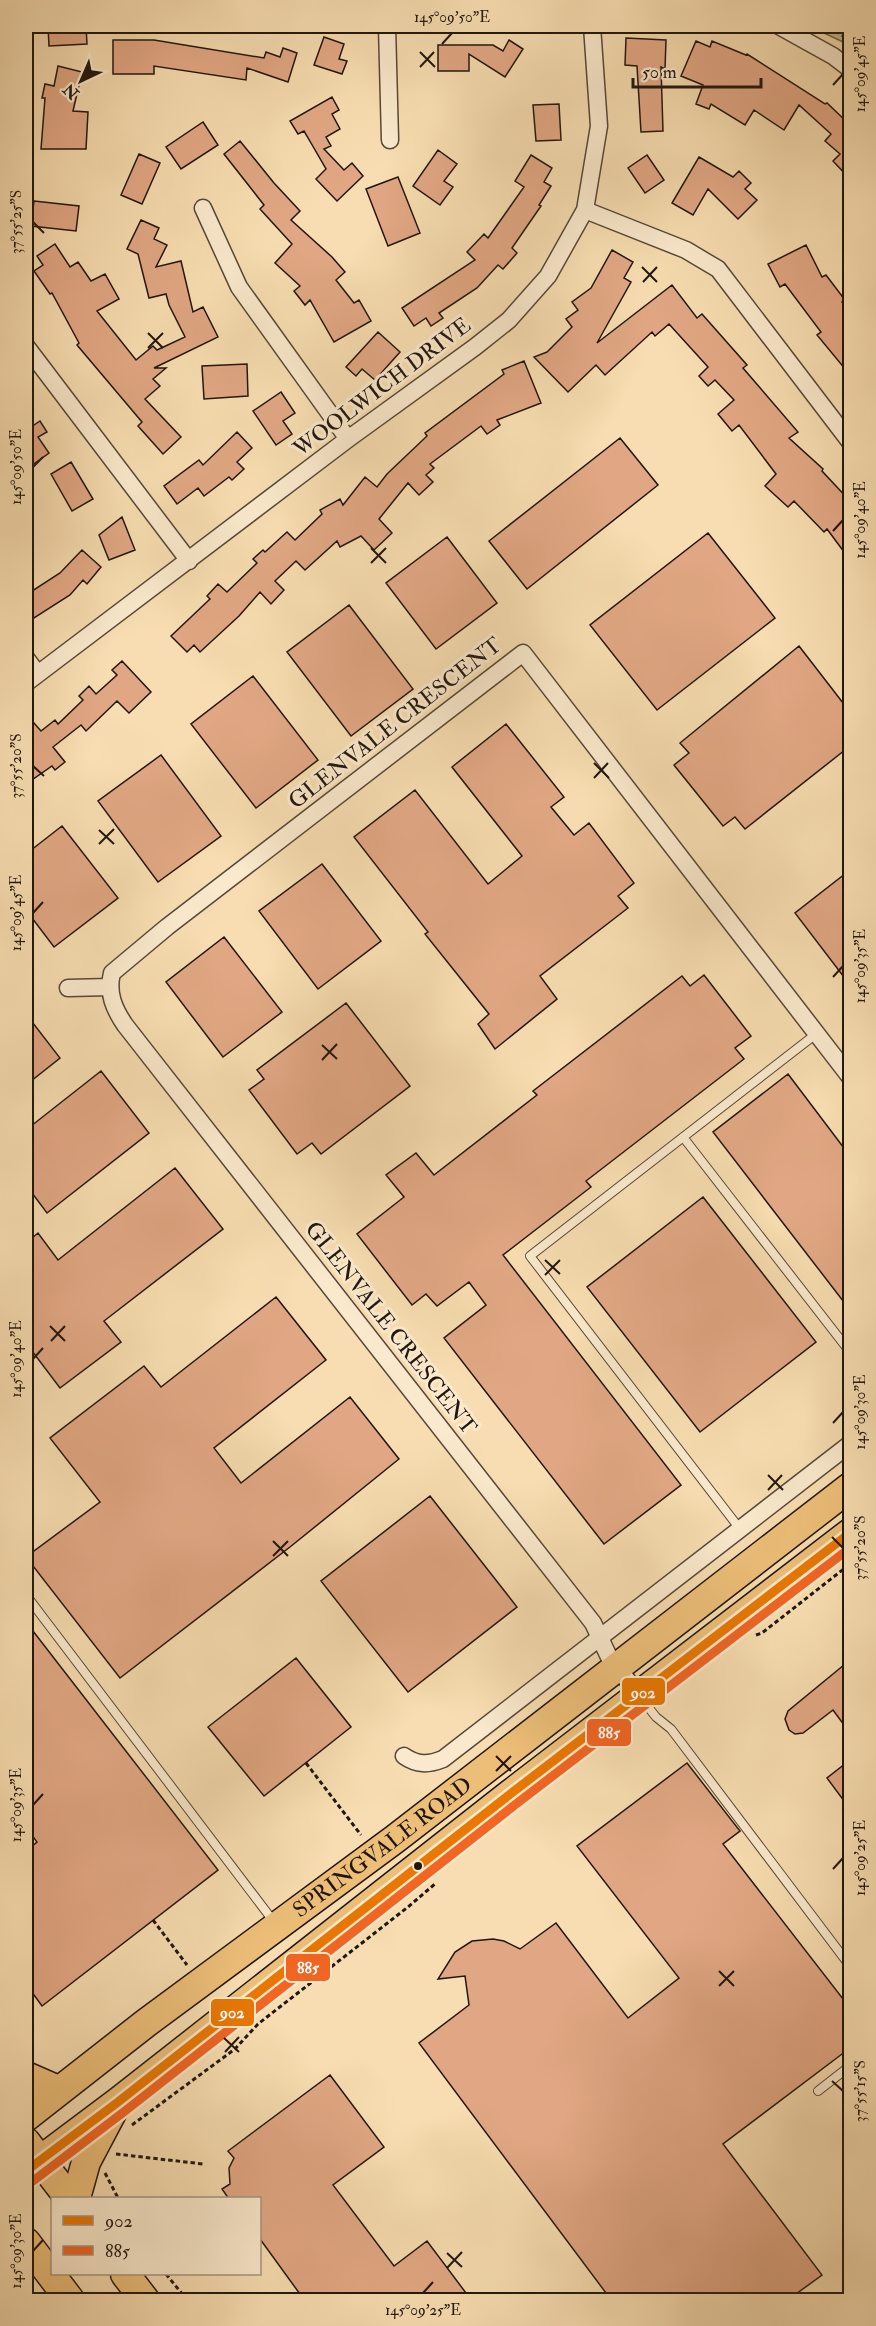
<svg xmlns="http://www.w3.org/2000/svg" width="876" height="2326" font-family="'IM FELL Double Pica',serif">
<rect width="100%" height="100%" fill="#f7ddb1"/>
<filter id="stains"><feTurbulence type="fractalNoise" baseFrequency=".00333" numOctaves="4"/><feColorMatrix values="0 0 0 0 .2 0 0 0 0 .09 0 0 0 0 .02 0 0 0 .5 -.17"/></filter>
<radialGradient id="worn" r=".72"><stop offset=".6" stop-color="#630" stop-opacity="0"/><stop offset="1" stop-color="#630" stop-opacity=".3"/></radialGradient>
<path fill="#c0c089" stroke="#706b4c" stroke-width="1.5" d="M809 26H850V48L841 41Z"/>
<path fill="#e1a784" stroke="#21160f" stroke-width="1.5" d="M48 26H86L87 44 49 46Z
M324 37 344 44 339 59 347 61 342 74 314 65Z
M626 38 666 40 665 69 661 67 663 131 641 132 637 66 625 65Z
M113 40H154L264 58 266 52 280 57 283 48 297 53 288 82 247 68 246 80 154 66V74H113Z
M509 40 523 49 505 77 469 54V71H438V45H493L503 51Z
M696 41 710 47 712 41 746 55 747 54 825 104 827 103 850 125V179L833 161 840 154 825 141 831 134 799 105 784 130 754 110 745 125 711 104 709 109 696 104 703 85 681 76Z
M58 66 82 72 73 111 88 112 86 149H41L45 98H42L45 84 54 86Z
M332 97 339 110 332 114 340 129 326 137 331 146 324 149 344 170 352 163 363 176 337 201 316 179 326 169 311 143 304 131 298 134 290 121Z
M559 104 561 140 536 141 533 105Z
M203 122 218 145 181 169 166 147Z
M240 141 274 183 300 211 291 220 332 257 345 272 336 280 354 303 359 300 371 321 334 342 310 300 305 305 294 291 300 286 275 263 292 244 260 209 264 205 224 154Z
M438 150 457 164 444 181 453 187 440 205 413 186Z
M139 154 160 163 142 204 121 195Z
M531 155 552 168 544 182 551 186 539 205 541 206 512 248 517 253 503 269 498 265 477 288 439 313 443 318 431 326 426 318 414 326 402 308 475 260 467 252 484 234 488 238 524 187 515 181Z
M647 155 664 180 645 193 628 168Z
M699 157 733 177 739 171 751 183 745 189 757 200 738 219 708 189 693 215 672 203Z
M398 177 420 233 388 246 366 189Z
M34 201 79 206 76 231 31 226Z
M141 220 159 228 154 239 167 245 156 267 181 261 193 312 203 307 218 337 154 368H166L153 379 160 386 145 399 181 437 163 454 138 426 142 422 77 345 79 343 52 293 50 294 34 271 43 265 37 256 55 244 70 267 78 262 91 281 105 274 119 299 97 311 136 360 153 346 157 350 185 337 169 305 166 294 149 298 138 254 127 249Z
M806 245 822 277 826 275 845 300 842 302 850 313V375L817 335 821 332 785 284 780 287 768 264Z
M612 250 633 262 624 278 631 282 597 343 672 285 697 318 702 314 747 365 743 368 798 432 789 438 823 469 822 471 850 501V560L827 529 824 532 794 501 788 507 765 486 776 474 739 425 732 431 718 414 734 400 715 380 708 386 699 376 708 367 669 324 655 336 652 332 605 375 596 365 568 392 534 357 547 352 572 327 566 319 578 310 572 302 591 288Z
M378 332 400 352 375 380 362 369 356 376 346 367Z
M524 361 541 403 497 420 500 425 487 434 481 426 430 464 434 468 426 475 433 482 419 495 408 483 379 519 392 533 374 550 361 536 340 547 337 541 305 570 296 561 275 581 284 590 271 604 260 592 239 616 200 652 194 645 187 652 171 636 210 599 207 596 218 584 227 592 257 563 253 559 263 550 265 552 287 532 295 540 322 514 320 510 340 499 343 505 365 477 377 487 387 474 427 436 425 433 504 374 502 370Z
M247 364 248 396 204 399 202 366Z
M281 392 295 413 283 421 292 434 276 445 253 411Z
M26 419 31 427 40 421 47 432 38 437 49 453 31 466 26 459Z
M237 432 252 448 237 462 244 469 232 480 229 477 204 496 198 488 177 504 164 486 199 460 203 465Z
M620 438 658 485 527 589 489 541Z
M71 462 93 499 72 511 51 474Z
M122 517 135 550 109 560 99 535Z
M708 533 775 618 657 710 590 625Z
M447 537 497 603 436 649 386 583Z
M82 550 101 567 87 584 83 580 70 595 34 618 26 605V595L60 573Z
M349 605 413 689 351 736 287 652Z
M799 646 850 712V746L745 829 735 817 723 826 674 765 689 753 680 743Z
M122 661 151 692 129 713 117 701 86 731 81 725 53 747 65 762 55 770 52 766 26 784V730L34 723 41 731 55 720 58 724 83 700 79 696 89 686 96 694 117 675 112 670Z
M253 676 318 760 256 808 191 724Z
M506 724 564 797 551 807 574 835 589 823 634 883 618 896 628 908 540 976 557 999 495 1049 478 1024 489 1014 425 934 428 932 354 837 415 790 488 884 522 856 452 767Z
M161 755 221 836 158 882 98 801Z
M62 826 118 898 54 947 26 910V854Z
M322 864 381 941 318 989 259 911Z
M850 870V985L795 913Z
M224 937 282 1012 223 1057 166 982Z
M704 975 751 1036 735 1048 744 1059 586 1181 591 1187 503 1255 681 1485 604 1544 444 1338 486 1305 469 1282 437 1306 426 1294 412 1305 357 1234 404 1197 386 1175 416 1153 434 1175 537 1095 533 1091 682 976 690 986Z
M346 1003 410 1086 321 1154 312 1143 297 1154 249 1090 264 1079 257 1070Z
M26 1014 60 1058 26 1085Z
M101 1071 149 1133 47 1213 26 1185V1130Z
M788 1074 850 1156V1310L713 1132Z
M175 1168 223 1229 104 1321 121 1342 60 1388 26 1343V1243L38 1233 58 1260Z
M703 1197 816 1342 700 1432 587 1287Z
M276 1297 326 1360 214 1448 241 1483 350 1397 399 1459 290 1547 120 1678 26 1557 100 1502 50 1438 144 1366 161 1387Z
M430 1496 517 1607 408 1692 321 1581Z
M26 1622 218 1870 42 2006 26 1984V1851L37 1842 26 1827Z
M296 1658 351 1727 264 1796 208 1727Z
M850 1660V1733L833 1710 803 1733 795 1734 789 1730 785 1719 788 1711Z
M850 1760V1809L827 1778Z
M687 1763 740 1831 723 1844 850 2008V2048L723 2144 822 2275 796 2294 800 2301H612L419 2043 469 2005 465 1976 438 1979 455 1952 472 1941 493 1939 504 1941 520 1949 556 1923 628 2018 679 1978 577 1846Z
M330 2075 384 2147 333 2185 394 2266 427 2241 472 2301H305L260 2239V2199H229L222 2189 230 2184 229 2168 234 2158 228 2151Z"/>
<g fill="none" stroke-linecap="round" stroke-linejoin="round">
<defs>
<path id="lane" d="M683 1137 850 1352
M740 1529 530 1256 816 1034
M26 1595 274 1922
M641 1698 656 1717 671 1729 850 1966
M818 2091 850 2066"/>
<path id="street" d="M387 26 390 140
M779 26 833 56 850 69
M203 208 239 287 348 439
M585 210 686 250 718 269 850 442
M26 346 189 561
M26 658 37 673
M26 683 348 439 475 347 509 320 548 276 585 210 599 126 592 26
M68 988 110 987
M639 1695 609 1657 593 1623 125 1025C114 1009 107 993 112 973L167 927 523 653 850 1077
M404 1756C417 1765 428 1765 443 1759L850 1444"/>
<g id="highway">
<path d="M26 2076 58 2090"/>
<path id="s1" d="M26 2117 146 2023 395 1839 850 1487"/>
<path d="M26 2142 69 2198"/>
<path d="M26 2171 118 2102 509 1795 850 1533"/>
<path d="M76 2198 86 2162 114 2109"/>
<path d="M26 2242 70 2300"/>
<path d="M125 2274 145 2300"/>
</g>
</defs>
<use href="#lane" stroke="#564838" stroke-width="10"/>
<use href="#street" stroke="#564838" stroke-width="19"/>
<use href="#highway" stroke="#21160f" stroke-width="31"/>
<path stroke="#21160f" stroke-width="3" stroke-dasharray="4.5 3" stroke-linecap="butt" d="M840 26 835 30 850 41
M756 1635 762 1633 850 1564
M306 1763 361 1835
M153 1920 187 1965
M132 2125 235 2049 258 2024 408 1907 436 1883
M116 2154 203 2164
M105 2173 118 2198
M166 2274 187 2300"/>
<use href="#lane" stroke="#fae9cc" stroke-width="8"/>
<use href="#street" stroke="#fae9cc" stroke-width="16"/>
<use href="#highway" stroke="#ecbe78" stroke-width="28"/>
<defs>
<path id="bus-1" d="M26 2171 118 2102 509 1795 850 1533"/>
<path id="bus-2" d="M33 2181 125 2111 516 1804 850 1548"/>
</defs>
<use href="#bus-1" stroke="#fae9cc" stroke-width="14"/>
<use href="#bus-2" stroke="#fae9cc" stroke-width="14"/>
<use href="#bus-1" stroke="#e97702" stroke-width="9"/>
<use href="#bus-2" stroke="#f26522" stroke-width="9"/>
</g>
<path fill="none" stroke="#21160f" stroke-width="2" d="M442 44 452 33M420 52 435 67M420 67 434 52M833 85 843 74M33 222 44 233M642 267 657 282M643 282 657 267M148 333 163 348M148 348 163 333M33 467 43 457M833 531 843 520M371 548 386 563M371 563 386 548M594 763 609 778M33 766 44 776M594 778 608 763M99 830 114 844M99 844 114 829M33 913 43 902M833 977 843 966M322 1045 337 1059M322 1060 337 1044M545 1260 560 1274M545 1275 560 1260M50 1326 65 1341M51 1341 65 1326M33 1359 43 1348M833 1423 843 1412M768 1475 783 1490M768 1490 782 1475M832 1537 843 1548M273 1541 288 1556M273 1556 288 1541M496 1756 511 1771M496 1771 511 1756M33 1805 43 1794M833 1869 843 1858M719 1971 734 1986M719 1986 734 1971M224 2038 239 2052M225 2052 239 2037M832 2081 843 2091M33 2251 43 2240M447 2253 462 2267M447 2268 462 2252M423 2293 433 2282"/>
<circle fill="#21160f" stroke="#fae9cc" stroke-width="2" cx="418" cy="1866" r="5"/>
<g text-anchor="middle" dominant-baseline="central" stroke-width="6" stroke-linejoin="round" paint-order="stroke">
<g font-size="22" fill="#21160f" stroke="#fae9cc">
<text transform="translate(382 387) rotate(-37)">WOOLWICH DRIVE</text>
<text transform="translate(395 723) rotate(-38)">GLENVALE CRESCENT</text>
<text transform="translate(391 1328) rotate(52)">GLENVALE CRESCENT</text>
<text stroke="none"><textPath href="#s1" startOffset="447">SPRINGVALE ROAD</textPath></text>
</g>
</g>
<g stroke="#fae9cc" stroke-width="2">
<rect x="621" y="1677" width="45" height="29" rx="6" fill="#e97702"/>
<rect x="586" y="1718" width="46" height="29" rx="6" fill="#f26522"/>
<rect x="285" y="1953" width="46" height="29" rx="6" fill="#f26522"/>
<rect x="210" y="1998" width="45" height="29" rx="6" fill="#e97702"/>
</g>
<g font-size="16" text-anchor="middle" font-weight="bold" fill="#fff">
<text x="643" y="1698">902</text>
<text x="609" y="1738">885</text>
<text x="308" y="1973">885</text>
<text x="232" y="2018">902</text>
</g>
<rect width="876" height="2326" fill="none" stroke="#f7ddb1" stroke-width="66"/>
<rect x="51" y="2197" width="210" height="78" fill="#fae9cc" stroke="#a39580" stroke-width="1.5"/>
<rect x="63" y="2216" width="30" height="9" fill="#e97702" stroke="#a39580" stroke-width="1.5"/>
<text x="105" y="2227" font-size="18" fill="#21160f">902</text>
<rect x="63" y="2246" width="30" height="9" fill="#f26522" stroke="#a39580" stroke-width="1.5"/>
<text x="105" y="2257" font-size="18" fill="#21160f">885</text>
<g transform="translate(81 81) rotate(224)" stroke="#fae9cc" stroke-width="4.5" paint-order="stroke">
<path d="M0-4.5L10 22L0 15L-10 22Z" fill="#21160f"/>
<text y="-9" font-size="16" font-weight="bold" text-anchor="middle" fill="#21160f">N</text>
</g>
<path d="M633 78v9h128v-9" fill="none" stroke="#21160f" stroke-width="3"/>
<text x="642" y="78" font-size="18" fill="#21160f" stroke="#fae9cc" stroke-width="4.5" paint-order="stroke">50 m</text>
<rect x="33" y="33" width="810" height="2260" fill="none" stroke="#21160f" stroke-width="2"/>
<g font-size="15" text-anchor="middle" fill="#21160f">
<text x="452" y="22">145°09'50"E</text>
<text transform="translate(860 74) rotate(-90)" y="5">145°09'45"E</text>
<text transform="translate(16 222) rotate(-90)" y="5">37°55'25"S</text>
<text transform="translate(16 467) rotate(-90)" y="5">145°09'50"E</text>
<text transform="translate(860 520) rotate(-90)" y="5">145°09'40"E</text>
<text transform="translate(16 766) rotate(-90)" y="5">37°55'20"S</text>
<text transform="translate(16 913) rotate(-90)" y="5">145°09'45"E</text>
<text transform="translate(860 966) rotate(-90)" y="5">145°09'35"E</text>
<text transform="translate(16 1359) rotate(-90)" y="5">145°09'40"E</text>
<text transform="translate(860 1412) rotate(-90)" y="5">145°09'30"E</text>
<text transform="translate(860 1548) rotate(-90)" y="5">37°55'20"S</text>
<text transform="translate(16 1805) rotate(-90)" y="5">145°09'35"E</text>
<text transform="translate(860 1858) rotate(-90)" y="5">145°09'25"E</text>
<text transform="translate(860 2091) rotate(-90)" y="5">37°55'15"S</text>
<text transform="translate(16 2251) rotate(-90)" y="5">145°09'30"E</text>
<text x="423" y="2315">145°09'25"E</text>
</g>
<rect width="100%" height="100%" filter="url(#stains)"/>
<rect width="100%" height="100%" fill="url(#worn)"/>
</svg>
